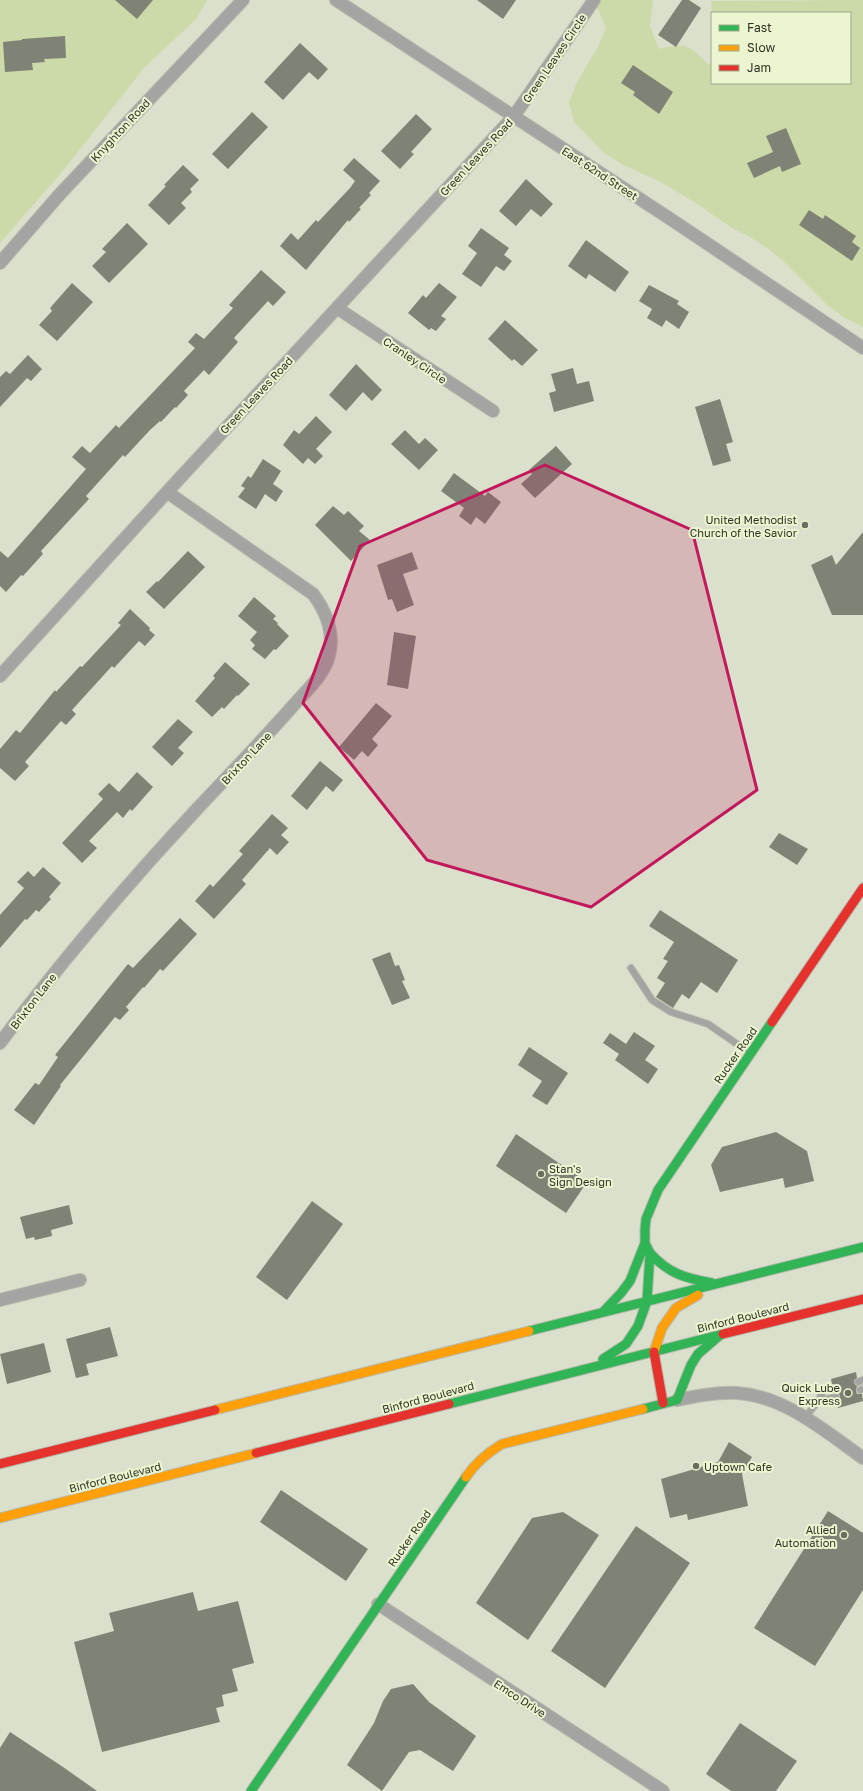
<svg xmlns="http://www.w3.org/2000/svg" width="863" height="1791" font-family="'Golos Text',sans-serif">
<rect width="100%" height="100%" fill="#dae0cc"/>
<path fill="#ccd9a8" d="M0 0H207L196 19 144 68 62 172 0 243Z
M594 0H653L650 26 659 49C687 43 687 44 708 64H712V83H850V13H712V16L711 1 863 0V327L845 318 827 305 782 260 767 248 750 237 732 228 696 203 659 181 623 165 603 152 574 122 569 102 577 82 598 47 606 28Z"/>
<path fill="#7f8375" d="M115 0H153L137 19Z
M477 0H516L503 19Z
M682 0H689L701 8 676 47 658 35Z
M65 36 66 58 44 59 45 62 32 63 33 70 5 72 3 42 22 40V39Z
M300 43 328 69 318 80 309 72 283 100 264 82Z
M633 65 673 92 659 114 633 95 635 92 621 83Z
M252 112 268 127 228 169 212 154Z
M416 114 432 129 411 152 414 154 400 169 381 151Z
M786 128 801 164 782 172 780 166 754 178 747 163 773 152 766 136Z
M354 158 380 181 369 193 371 195 359 208 361 209 349 222 348 220 306 270 280 246 291 233 298 240 316 220 318 222 350 188 355 181 343 170Z
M183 165 199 180 190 189 192 192 181 203 186 208 169 225 148 205 166 186 164 185Z
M526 179 553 204 541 217 531 209 516 226 499 211Z
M809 210 823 219 825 215 856 236 852 242 860 248 852 261 799 225Z
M127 223 148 244 109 283 92 266 106 252 102 249Z
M481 228 509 248 504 255 512 261 504 271 496 266 481 287 462 274 477 253 468 246Z
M586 240 629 272 615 292 589 274 586 279 568 266Z
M261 270 286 292 273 306 268 301 234 338 238 342 209 375 204 370 184 391 188 395 176 408 175 407 161 422 160 421 150 430 125 457 123 455 86 496 89 499 41 551 43 554 23 576 21 575 6 592 0 586V551L8 558 86 469 72 457 82 446 90 453 116 425 119 428 195 348 188 342 196 333 204 339 233 308 229 305Z
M72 283 93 302 57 341 39 325 52 311 50 308Z
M439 283 457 297 441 316 446 319 436 331 431 328 429 330 408 313 423 295 426 298Z
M649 285 679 301 677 304 689 312 679 329 666 320 662 327 647 318 652 309 639 301Z
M505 320 538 350 522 366 514 359 512 361 488 339Z
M28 355 42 369 31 381 27 378 0 407V377L6 371 10 374Z
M356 364 382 390 372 401 363 392 346 411 329 395Z
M573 368 577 384 589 381 594 401 554 412 549 393 556 391 551 374Z
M720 399 733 442 726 444 731 461 713 466 695 407Z
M316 416 332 432 316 449 323 456 315 464 308 458 303 464 283 445 294 430 299 434Z
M405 430 419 444 425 438 438 450 419 470 391 444Z
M556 446 572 464 535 498 521 484 532 474 529 470Z
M263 459 281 471 273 484 283 491 276 502 265 494 256 509 238 497 245 488 241 486 248 476 251 478Z
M454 473 485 496 488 492 501 502 485 524 476 517 471 525 459 516 464 508 441 491Z
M333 506 344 515 348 511 364 526 359 531 370 540 351 561 315 525Z
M863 532V615H832L811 565 832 555 836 565Z
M188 551 205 567 164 609 146 592 157 581 158 582Z
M412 552 418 569 403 574 414 605 397 612 392 599 388 600 377 565Z
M254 597 276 616 273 619 278 623 277 624 289 636 276 650 274 649 265 659 252 649 255 645 250 640 257 632 238 616Z
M130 609 150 628 149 630 155 635 145 646 139 641 114 668 112 666 72 710 76 714 66 725 61 721 25 762 29 766 15 781 0 768V749L16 730 20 733 55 690 56 692 80 666 82 667 121 625 118 623Z
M394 632 416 636 408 689 387 685Z
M225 662 250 684 238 696 237 695 224 709 222 707 212 717 195 701 215 678 213 676Z
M376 703 392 716 372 739 378 745 368 757 362 751 354 760 339 747Z
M178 719 193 732 178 748 184 753 172 766 152 747Z
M320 761 343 780 333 792 326 786 307 810 291 796Z
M137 772 153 787 132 811 130 809 123 818 117 812 89 841 97 848 82 863 62 843 103 799 98 794 109 783 119 792Z
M272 814 288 828 281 835 289 842 277 855 270 848 242 880 246 884 214 919 195 901 210 884 213 887 243 854 239 851Z
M779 833 808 849 797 865 769 847Z
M43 867 61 883 49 897 51 899 39 912 36 910 27 920 25 919 0 948V915L24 888 17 882 28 871 34 877Z
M660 910 738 960 717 993 701 982 689 999 682 994 673 1008 656 997 665 983 657 978 668 961 663 959 674 942 649 926Z
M180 918 197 934 163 971 160 969 144 988 143 987 126 1007 129 1010 120 1020 115 1017 60 1085 61 1086 34 1125 14 1110 35 1083 39 1085 58 1057 55 1055 128 964 133 968Z
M390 952 395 966 399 965 405 980 402 981 410 998 392 1005 372 959Z
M634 1032 655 1046 645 1060 658 1069 648 1084 615 1060 619 1054 603 1043 610 1033 626 1044Z
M529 1047 568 1073 547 1105 532 1096 542 1081 518 1065Z
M776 1132 807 1151 814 1181 785 1188 783 1178 720 1192 711 1165 722 1147Z
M516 1134 587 1182 566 1213 496 1166Z
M312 1201 343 1224 287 1300 256 1277Z
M69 1205 73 1224 51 1230 52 1236 35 1240 34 1237 26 1239 20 1217Z
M110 1327 118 1356 86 1364 89 1375 76 1378 66 1339Z
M44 1343 51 1372 7 1384 0 1354Z
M856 1372 857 1378 854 1382 857 1386 856 1391 857 1394H862L863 1401 838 1408 837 1401 840 1399V1396L838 1393H834L837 1387 832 1384 831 1379Z
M729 1442 752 1457 742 1474 748 1506 688 1520 687 1514 670 1518 661 1479 718 1462Z
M281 1490 368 1549 346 1581 260 1522Z
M828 1511 863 1533V1590L815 1666 754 1628Z
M563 1512 599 1535 528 1640 476 1603 532 1518Z
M636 1526 690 1563 605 1688 551 1651Z
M193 1592 198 1611 238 1601 254 1663 232 1669 238 1691 222 1695 224 1706 216 1708 220 1722 102 1752 74 1642 114 1631 109 1613Z
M413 1684 429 1702 476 1736 453 1771 420 1750 409 1752 382 1791 347 1765 374 1723 383 1701 391 1689Z
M740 1723 797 1761 776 1791H731L706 1774Z
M10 1732 63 1767 97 1791H0V1748Z"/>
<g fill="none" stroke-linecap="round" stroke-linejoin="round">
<defs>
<path id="lane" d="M631 968 652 1000 671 1012 708 1024 750 1053
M858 1382 863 1380
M860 1390 863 1389
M818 1401 836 1397
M805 1418 818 1401 824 1390 833 1388"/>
<path id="street" d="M336 0 675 222 863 348
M0 263 60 194 243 0
M337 308 493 411
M0 676 167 492 514 116 594 0
M0 1043C61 962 127 884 197 809 229 775 261 742 292 707 304 693 320 679 327 662 336 637 328 614 313 594L167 492
M0 1300 80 1280
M677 1400C697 1396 717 1392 737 1393 785 1396 826 1432 863 1458
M378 1604 663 1791"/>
<path id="fast" d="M650 1253C669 1274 685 1278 712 1283
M647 1301 650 1253 645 1243V1229L646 1219 658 1190 772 1022
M603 1312 621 1293 630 1281 645 1243
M529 1331 863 1247
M603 1359 626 1344 638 1326 647 1301
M449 1404 723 1334
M643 1409 677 1400 691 1365 698 1354 720 1335
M251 1791 466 1477"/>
<path id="slow" d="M654 1352 662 1328 676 1308 698 1295
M215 1410 529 1331
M466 1477C476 1462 487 1453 502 1444L643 1409
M0 1518 256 1453"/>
<path id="jam" d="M772 1022 863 888
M723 1334 863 1299
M654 1352 663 1403
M256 1453 449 1404
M0 1464 215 1410"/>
</defs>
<use href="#lane" stroke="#b7bbac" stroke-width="8"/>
<use href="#street" stroke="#b7bbac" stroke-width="14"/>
<use href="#fast" stroke="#b7bbac" stroke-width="11"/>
<use href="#slow" stroke="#b7bbac" stroke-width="11"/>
<use href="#jam" stroke="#b7bbac" stroke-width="11"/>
<use href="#lane" stroke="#a4a4a2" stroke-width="6"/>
<use href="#street" stroke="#a4a4a2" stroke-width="12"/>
<use href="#fast" stroke="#30b455" stroke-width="9"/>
<use href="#slow" stroke="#ff9f0a" stroke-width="9"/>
<use href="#jam" stroke="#e5322d" stroke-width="9"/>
</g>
<path fill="#c2185b" fill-opacity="0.2" stroke="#c2185b" stroke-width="3" stroke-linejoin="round" d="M545 465 692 530 757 790 591 907 427 860 303 703 360 546Z"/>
<g fill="#6a6e5f" stroke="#ebf6d1" stroke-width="1.5">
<circle cx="805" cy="525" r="4"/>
<circle cx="541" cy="1174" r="4"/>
<circle cx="848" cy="1393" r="4"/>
<circle cx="696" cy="1466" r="4"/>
<circle cx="844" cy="1535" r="4"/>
</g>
<g text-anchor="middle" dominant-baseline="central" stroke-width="4" stroke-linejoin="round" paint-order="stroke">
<g font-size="11" fill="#2d3124" stroke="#ebf6d1">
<text transform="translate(554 58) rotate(-56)">Green Leaves Circle</text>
<text transform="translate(120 130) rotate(-47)">Knyghton Road</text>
<text transform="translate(476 157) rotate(-47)">Green Leaves Road</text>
<text transform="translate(600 173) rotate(33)">East 62nd Street</text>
<text transform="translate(415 360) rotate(34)">Cranley Circle</text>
<text transform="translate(256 395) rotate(-47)">Green Leaves Road</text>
<text transform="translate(246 758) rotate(-47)">Brixton Lane</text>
<text transform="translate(33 1001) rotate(-52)">Brixton Lane</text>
<text transform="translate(735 1055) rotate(-55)">Rucker Road</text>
<text transform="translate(743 1317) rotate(-14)">Binford Boulevard</text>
<text transform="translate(428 1397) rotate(-15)">Binford Boulevard</text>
<text transform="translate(115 1477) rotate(-14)">Binford Boulevard</text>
<text transform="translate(409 1538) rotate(-55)">Rucker Road</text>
<text transform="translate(520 1698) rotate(33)">Emco Drive</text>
</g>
<g font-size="11" fill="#2d3124" stroke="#ebf6d1" text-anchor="end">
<text x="797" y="519">United Methodist<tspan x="797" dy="13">Church of the Savior</tspan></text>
<text x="549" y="1168" text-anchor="start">Stan's<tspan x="549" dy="13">Sign Design</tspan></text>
<text x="840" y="1387">Quick Lube<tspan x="840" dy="13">Express</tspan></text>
<text x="704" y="1466" text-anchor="start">Uptown Cafe</text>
<text x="836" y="1529">Allied<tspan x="836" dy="13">Automation</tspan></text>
</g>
</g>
<rect x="711" y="12" width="140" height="72" fill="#ebf6d1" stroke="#9fa78c"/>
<rect x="719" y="25" width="20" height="6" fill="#30b455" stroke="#9fa78c"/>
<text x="747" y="32" font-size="12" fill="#2d3124">Fast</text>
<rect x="719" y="45" width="20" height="6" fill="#ff9f0a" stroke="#9fa78c"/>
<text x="747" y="52" font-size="12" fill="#2d3124">Slow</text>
<rect x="719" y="65" width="20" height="6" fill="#e5322d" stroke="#9fa78c"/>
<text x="747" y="72" font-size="12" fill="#2d3124">Jam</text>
</svg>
